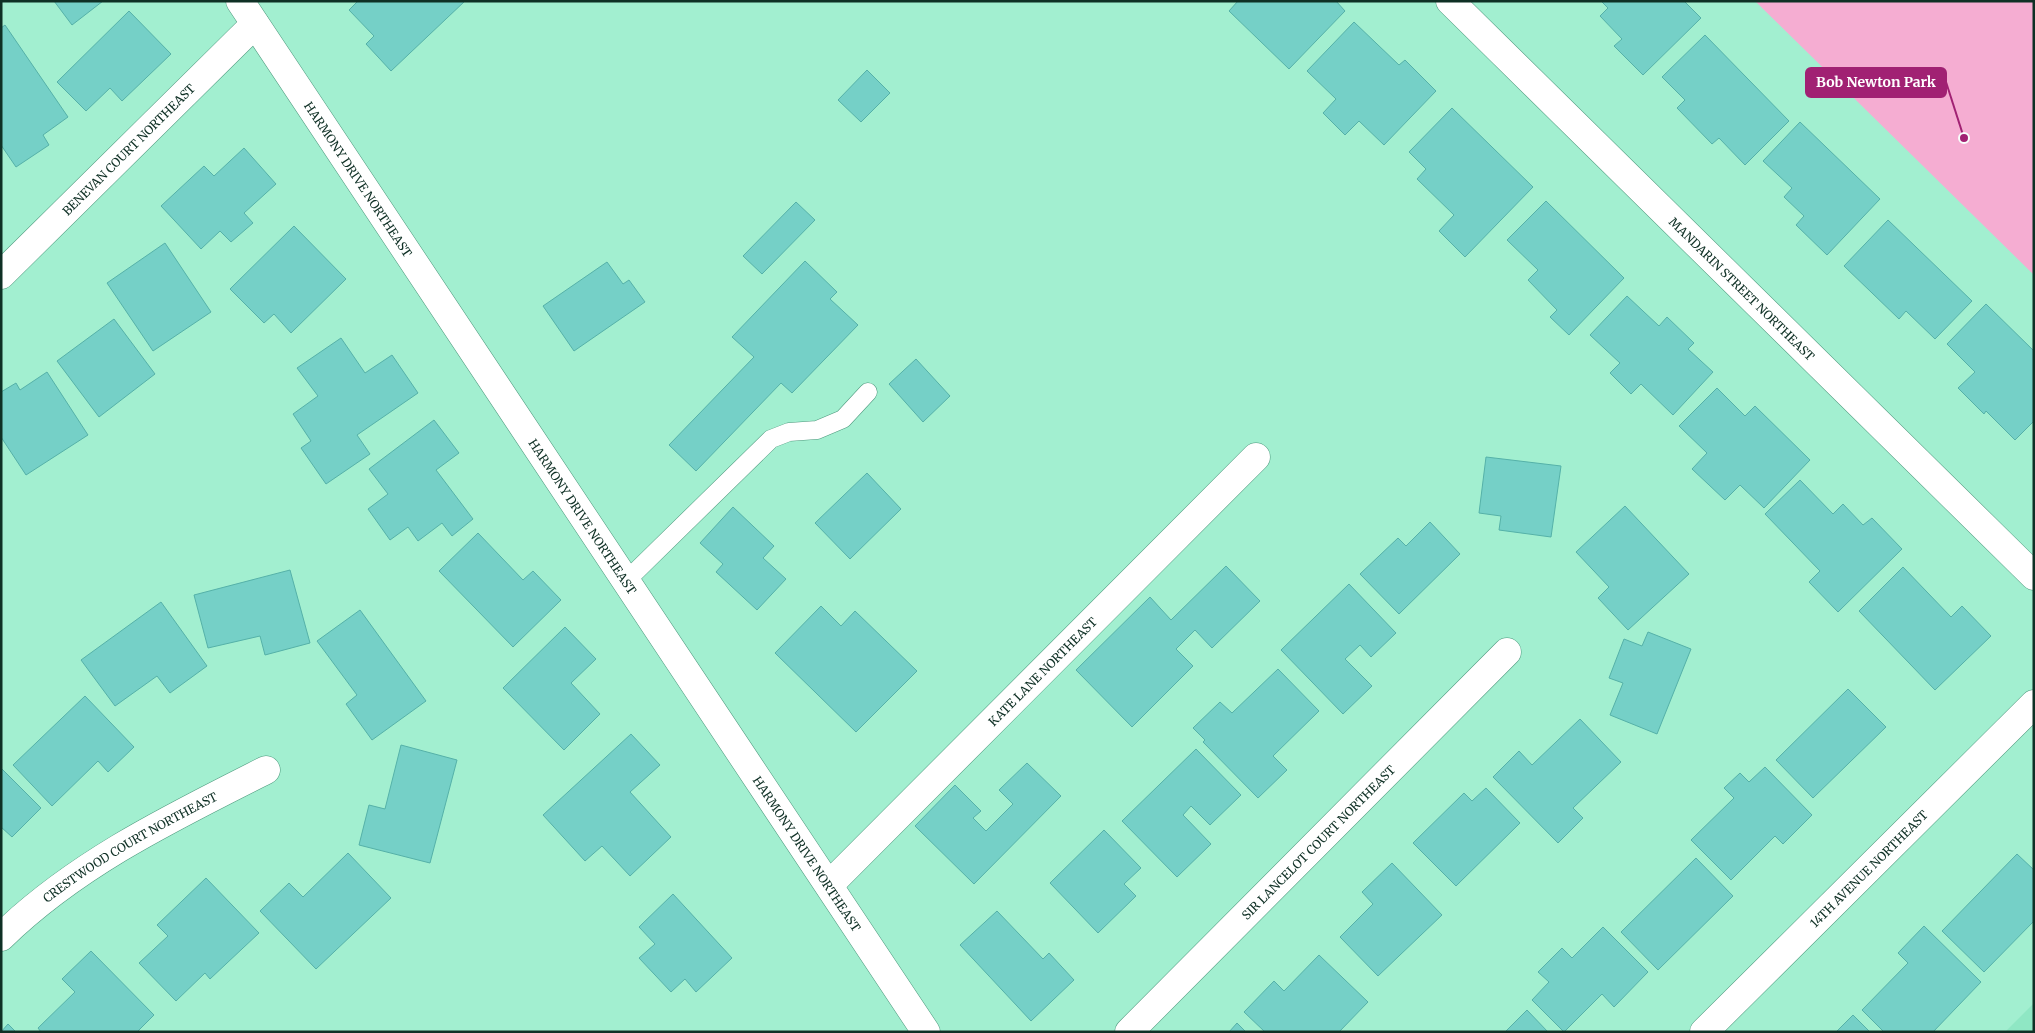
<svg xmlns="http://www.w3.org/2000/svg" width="2035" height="1033" font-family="Merriweather,serif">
<rect width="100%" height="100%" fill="#a2efd0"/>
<path fill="#8fe7c4" d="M2034 1003V1032H2005Z"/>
<path fill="#f5add2" d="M1755 1H2034V275Z"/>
<path fill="#75d0c7" stroke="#55b1a8" d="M54 1H103L72 25Z
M358 1H465L391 71 366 44 374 36 349 10Z
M1238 1H1336L1345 11 1289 69 1229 11Z
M1601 1H1684L1701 18 1643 75 1614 46 1622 39 1600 16 1608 8Z
M129 11 171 54 122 101 110 88 86 111 57 82Z
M1354 22 1399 65 1405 60 1436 91 1384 145 1359 121 1345 135 1323 113 1336 99 1307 71Z
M5 25 68 117 43 135 49 145 16 167 1 145V28Z
M1705 35 1789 121 1745 165 1719 138 1712 144 1677 108 1685 100 1662 77Z
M867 70 890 93 861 122 838 100Z
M1452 108 1533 187 1465 257 1439 231 1454 215 1417 179 1426 169 1409 152Z
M1800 122 1880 199 1827 255 1796 225 1804 216 1784 197 1792 188 1763 161Z
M244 148 276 184 244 213 253 223 231 242 220 231 201 249 161 206 204 166 214 176Z
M1546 201 1624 278 1569 335 1550 317 1557 310 1528 280 1538 270 1507 240Z
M796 202 815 220 762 274 743 256Z
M1888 220 1972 301 1935 339 1906 311 1899 319 1844 266Z
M294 226 346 279 291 333 274 314 264 323 230 289Z
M165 243 211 312 153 351 107 283Z
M805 261 837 292 830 299 858 325 792 393 781 383 696 471 669 445 754 357 732 337Z
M607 262 623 284 629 280 645 302 574 351 543 306Z
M1627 296 1659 326 1667 317 1694 343 1688 349 1713 372 1673 415 1641 384 1631 394 1610 373 1620 363 1590 335Z
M1986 304 2034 351V421L2015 440 1986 411 1984 414 1958 388 1975 372 1947 344Z
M114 319 155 374 99 417 57 361Z
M341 338 365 373 392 355 418 393 357 435 370 454 326 484 301 448 311 441 293 414 318 396 297 368Z
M916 359 950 396 923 422 889 384Z
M47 372 88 435 26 475 1 437V392L16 383 20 390Z
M1717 388 1745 416 1755 406 1810 460 1764 508 1740 485 1725 500 1692 469 1707 453 1679 426Z
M434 420 459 453 436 470 473 519 452 536 442 523 418 541 408 527 390 540 368 509 388 494 369 469Z
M1486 457 1561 466 1551 537 1499 530 1501 516 1479 513Z
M867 473 901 509 850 559 815 523Z
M1800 480 1833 514 1843 504 1863 525 1872 518 1902 549 1838 612 1809 582 1820 571 1765 514Z
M1625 506 1689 574 1628 630 1598 598 1609 587 1576 552Z
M733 507 774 546 763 558 786 579 757 610 716 572 723 564 700 543Z
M1430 522 1460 554 1399 614 1360 574 1398 538 1406 546Z
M478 533 523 580 533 571 561 600 513 647 439 571Z
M1226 566 1260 601 1212 648 1195 630 1176 649 1193 666 1132 727 1076 670 1150 597 1171 620Z
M1903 567 1951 617 1962 606 1991 636 1935 690 1859 611Z
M290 570 310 643 265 655 260 636 208 648 194 595Z
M1349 584 1396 633 1371 657 1360 645 1345 659 1372 686 1343 714 1281 650Z
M161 602 207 666 170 693 157 676 115 706 81 660Z
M821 606 841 626 855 611 917 671 856 732 775 653Z
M360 610 426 701 372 740 346 704 357 695 317 641Z
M565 627 596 659 571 683 600 714 564 750 503 688Z
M1648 632 1691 649 1657 734 1610 715 1623 683 1609 678 1624 639 1642 646Z
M1278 669 1319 711 1273 756 1287 770 1258 798 1203 742 1205 740 1193 728 1220 702 1232 713Z
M1848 689 1886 727 1813 798 1776 760Z
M85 696 134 747 108 772 98 761 52 806 13 765Z
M1580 719 1621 762 1573 808 1583 818 1558 843 1493 777 1519 751 1532 765Z
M631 734 660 765 630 792 671 837 630 876 602 846 585 861 543 815Z
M401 745 457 760 430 863 359 845 369 805 385 809Z
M1196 749 1241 795 1210 825 1191 806 1183 815 1211 844 1177 877 1122 821Z
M1027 763 1061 796 974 884 915 826 955 785 981 811 973 818 986 831 1013 804 999 790Z
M1765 767 1812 815 1783 844 1775 836 1731 880 1691 840 1734 798 1724 788 1740 773 1749 782Z
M1 768 41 808 12 837 1 827Z
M1486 788 1520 823 1456 886 1413 843 1464 793 1472 801Z
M1104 830 1141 868 1124 884 1136 896 1098 933 1050 883Z
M348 853 391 898 316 969 260 911 289 883 303 897Z
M2017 854 2034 870V921L1984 972 1942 931Z
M1696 858 1733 896 1658 970 1621 932Z
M1392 863 1442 915 1378 976 1340 937 1373 904 1362 892Z
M206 878 259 933 210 979 205 973 176 1001 139 963 168 936 157 925Z
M673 894 732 958 696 992 685 979 671 992 639 958 655 944 639 927Z
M997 911 1043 959 1049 953 1074 980 1031 1021 960 945Z
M1924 926 1981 982 1933 1032H1884L1862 1010 1908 963 1898 953Z
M1603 927 1648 972 1614 1007 1602 994 1564 1032 1532 1000 1549 982 1538 972 1562 948 1572 958Z
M91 951 154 1015 137 1032H41L38 1028 75 992 62 979Z
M1319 955 1368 1002 1339 1032H1265L1244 1012 1274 981 1284 991Z
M1527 1010 1548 1032H1505Z
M1853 1015 1870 1032H1836Z
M1237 1023 1246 1032H1229Z
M8 1024 16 1032H1Z"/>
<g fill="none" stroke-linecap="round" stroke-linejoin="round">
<defs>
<path id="service" d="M626 581 771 439 789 432 817 430 843 419 868 392"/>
<g id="minor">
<path id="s1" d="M240 1 926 1032"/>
<path id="s2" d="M1450 1 2034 576"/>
<path id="s3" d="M1 275 255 24"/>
<path id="s4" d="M829 885 1256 457"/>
<path id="s5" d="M1 937C77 863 173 817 266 770"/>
<path id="s6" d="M1129 1032 1507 652"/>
<path id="s7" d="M1704 1032 2034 704"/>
</g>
</defs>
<use href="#service" stroke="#4d997d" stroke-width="19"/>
<use href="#minor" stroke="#4d997d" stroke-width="29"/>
<use href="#service" stroke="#fff" stroke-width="18"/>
<use href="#minor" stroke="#fff" stroke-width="28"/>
</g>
<g text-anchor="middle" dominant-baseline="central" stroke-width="4.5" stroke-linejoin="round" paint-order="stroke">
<g font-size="12" fill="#0f3025" stroke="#f8fffc">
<text stroke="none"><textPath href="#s3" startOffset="179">BENEVAN COURT NORTHEAST</textPath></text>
<text stroke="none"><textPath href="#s1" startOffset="214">HARMONY DRIVE NORTHEAST</textPath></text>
<text stroke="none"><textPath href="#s2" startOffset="410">MANDARIN STREET NORTHEAST</textPath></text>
<text stroke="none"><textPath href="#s1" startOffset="619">HARMONY DRIVE NORTHEAST</textPath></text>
<text stroke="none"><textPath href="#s4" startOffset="302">KATE LANE NORTHEAST</textPath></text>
<text stroke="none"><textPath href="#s6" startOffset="268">SIR LANCELOT COURT NORTHEAST</textPath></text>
<text stroke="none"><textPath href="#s5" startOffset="158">CRESTWOOD COURT NORTHEAST</textPath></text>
<text stroke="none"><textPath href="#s1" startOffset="1024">HARMONY DRIVE NORTHEAST</textPath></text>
<text stroke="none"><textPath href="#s7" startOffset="232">14TH AVENUE NORTHEAST</textPath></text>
</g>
</g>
<path fill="none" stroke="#a12173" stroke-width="2" d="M1964 138L1946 82"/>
<circle fill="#a12173" stroke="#f8fffc" stroke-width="2" cx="1964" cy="138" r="5"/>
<rect fill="#a12173" stroke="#a12173" stroke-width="2" x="1806" y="68" width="140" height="29" rx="5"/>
<g font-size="14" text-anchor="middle" font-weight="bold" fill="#fff">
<text x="1876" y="87">Bob Newton Park</text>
</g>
<rect width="2035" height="1033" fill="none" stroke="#0f3025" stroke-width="5"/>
</svg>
